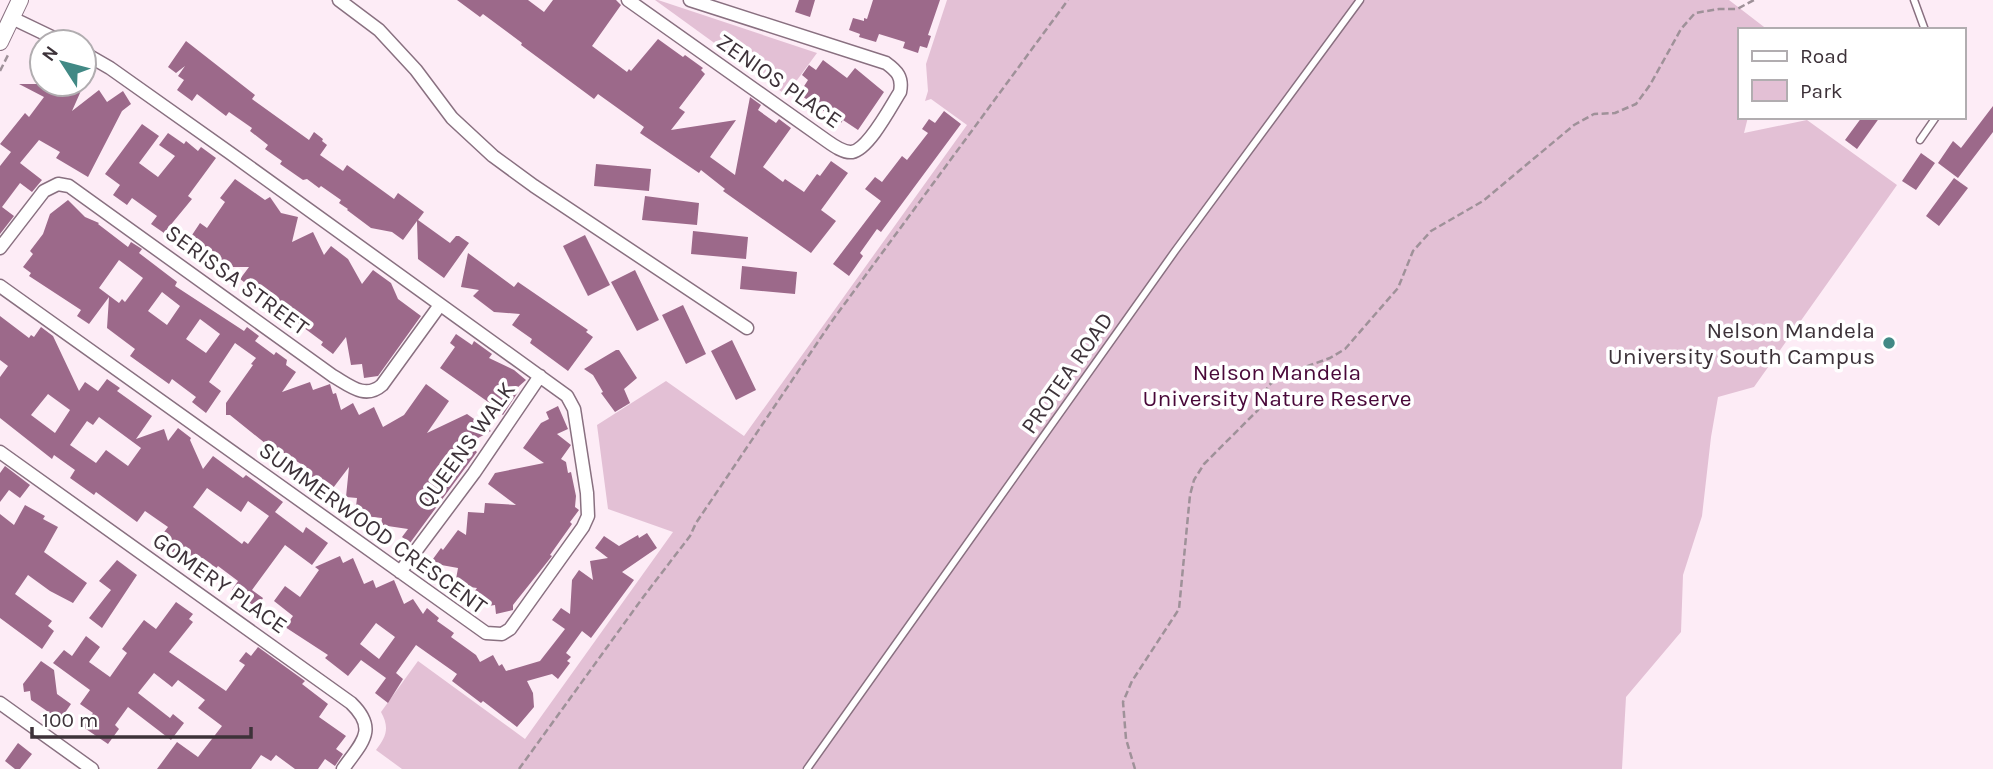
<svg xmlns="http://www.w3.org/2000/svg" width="1993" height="769" font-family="Karla,sans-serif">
<rect width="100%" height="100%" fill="#fdecf6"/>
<path fill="#e3c0d5" d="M655 0H658L817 53 786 95Z
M947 0H1729L1768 30H1739V117H1748L1744 133 1807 120 1897 185 1754 387 1718 397 1711 437 1702 516 1683 575 1681 632 1626 697 1622 769H402L376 750C386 737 390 728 381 712L418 661 525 739 673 532 608 509 597 425 666 381 744 436 967 125 931 99 925 101 928 91 926 64Z"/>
<path fill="#9c698a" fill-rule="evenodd" d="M457 0H528L544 12 553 0H616L621 5 592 46 627 72 629 69 631 71 658 39 683 57 685 55 703 68 701 70 705 74 679 108 685 112 671 130 736 120 710 157 735 175 750 97 761 105 758 110 776 123 779 119 791 128 763 167 783 182 785 179 804 192 817 174 820 176 831 161 848 173 821 210 836 221 811 253 723 191 725 189 701 170 699 173 640 133 644 127 598 94 594 99 521 45 522 43 483 14 480 17Z
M799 0H815L810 17 795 12Z
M873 0H940L928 35 931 36 927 48 920 46 918 53 903 48 905 42 879 34 876 42 859 37 860 34 849 30 853 18 864 21V18L867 19Z
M186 41 255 95 252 99 309 140 314 132 323 139 322 141 327 145 320 155 343 171 347 165 394 199 398 193 424 212 418 220 450 243 456 236H459L469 243 444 278 418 259 417 221 403 240 392 232 371 228 347 210 348 209 339 203 341 200 321 186 319 188 307 179 303 180 280 164 282 161 265 149 268 145 250 131 252 128 229 112 226 116 197 94 192 101 177 90 184 80 178 76 185 66 176 73 168 67Z
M823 60 847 78 855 68 884 92 858 130 843 120 841 123 799 94 808 80 802 75 809 65 816 70Z
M19 84H84L72 111 99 90 107 102 123 91 131 104 122 111 88 177 56 158 60 152 39 140 20 163 42 180 32 192 20 183 2 207 14 216 0 234V166L11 152 0 144 25 113 29 117 44 97Z
M1993 106V132L1958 178 1938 163 1953 141 1961 148Z
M944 111 961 124 881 232 877 229 860 253 863 256 849 276 833 264 881 201 865 189 875 177 882 182 902 156 907 160 928 133 922 129 929 119 935 123Z
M1862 117H1880L1857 149 1845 140Z
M142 124 159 136 139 163 158 177 175 156 159 145 168 133 184 144 186 141 198 151 201 147 216 158 188 196 192 199 164 233 151 224 157 216 132 198 127 205 113 195 120 185 105 174Z
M1921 153 1935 163 1916 190 1902 181Z
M596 164 651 169 649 191 594 186Z
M1954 178 1968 188 1939 226 1926 216Z
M235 179 265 200 270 197 281 213 298 217 292 242 313 232 324 255 331 246 348 259 362 284 373 270 391 283 398 299 421 316 378 376 364 378 362 364 351 365 346 337 333 354 321 345 323 342 292 319 276 318 277 303 272 302V300H268L240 279 249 267H210L198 258 205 249 190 238 200 223 207 228 225 202 220 198Z
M645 196 699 203 697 225 642 220Z
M68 200 85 217 99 223 98 224 128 247 131 242 142 249 139 253 177 282 175 286 244 331 247 327 259 336 255 341 274 355 276 352 287 360 286 365 296 372 282 392 310 382 313 390 330 384 333 394 336 393 341 410 353 403 359 415 374 407 383 427 404 415 426 384 449 401 427 433 467 414 491 431 467 444 477 452 410 543 402 537 408 529 381 525 382 518 355 515 357 498 346 497 349 467 330 492 306 473 299 466 301 464 278 449 276 452 230 415H226V403L253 365 251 364 256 358 235 343 209 382 221 391 206 413 192 402 196 397 172 379 169 384 130 356 135 349 107 328 109 297 89 324 77 316 81 310 29 276 31 273 23 267 33 254 30 251 43 234 50 214ZM119 260 143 278 125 302 122 299 119 303 99 288ZM162 292 180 306 167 325 148 311ZM200 319 220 334 206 353 186 339Z
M693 231 748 237 746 259 691 254Z
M585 235 610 285 588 296 563 246Z
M468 253 514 287 518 282 588 330 586 332 593 337 568 371 530 343 532 339 512 325 520 314 494 312 473 296 479 290 461 287Z
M742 266 797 272 795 294 740 289Z
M635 270 659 320 637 331 611 282Z
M683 305 706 354 686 364 662 315Z
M0 316 29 338 31 335 34 337 41 327 53 336 79 391 85 382 98 391 107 379 120 388 117 391 152 416 136 439 164 429 168 441 178 428 191 438 190 440 203 469 213 456 243 478 246 475 283 502 275 512 303 533 306 527 328 543 312 565 285 545 252 590 263 598 257 608 232 590 238 581 218 566 207 580 158 540 168 527 145 511 137 522 96 492 94 495 70 478 75 470 54 455 52 459 0 418V377L8 366 0 360ZM48 394 70 410 55 433 31 415ZM99 417 141 448 128 466 106 450 96 463 70 445 87 421 93 425ZM207 488 241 512 248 501 269 516 248 544 244 541 242 544 193 507Z
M456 334 472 345 474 341 492 354 489 358 514 370 526 380 508 396 518 392 503 415 489 405 491 404 440 368 455 347 450 343Z
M732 340 756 390 736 400 711 351Z
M616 350H619L637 378 624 389 630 403 615 412 601 393 603 392 593 375 584 369Z
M558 406 568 429 557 434 571 445 561 459 566 462 568 473 571 472 576 496 575 507 579 510 570 522 572 524 550 555 552 556 513 605V610L496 614 495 605 488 606 472 595 477 588 455 585 458 568 430 563 441 548 443 550 458 530 466 535 468 512 484 513 485 503 516 505 488 484 495 473 544 463 523 448 541 423 549 419 546 412Z
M5 466 30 485 20 498 9 490 0 502V473Z
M25 505 45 516 43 519 58 527 44 552 87 583 73 603 50 591 28 575 15 594 52 621 48 626 54 631 42 649 0 618V514L14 525Z
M647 533 657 548 622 572 634 580 591 638 582 631 566 653 571 657 567 661 570 663 558 679 552 674 527 681 533 693 534 707 517 727 483 701 481 703 452 681 457 674 416 645 396 673 403 679 388 703 375 693 386 678 361 660 348 676 325 658 328 655 285 627 293 616 274 601 285 586 300 597 319 570 315 567 340 556 343 563 353 558 364 584 373 580 376 588 394 580 404 604 413 599 423 614 427 608 439 618 437 621 454 633 451 637 476 655 480 662 493 655 499 666 502 664 506 671 540 661 565 629 552 620 561 608 570 614 572 580 579 570 593 580 590 561 608 558 595 548 604 536 619 546 638 535 639 538ZM376 623 395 637 379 659 360 644Z
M117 560 137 575 102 628 89 618 111 590 99 581Z
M176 602 193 614 189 619 193 622 169 652 226 691 245 665 239 661 246 652 251 656 258 647 305 681 302 684 328 704 319 717 346 736 336 749 343 754 335 766 325 759 318 769H295L276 755 271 761 261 755 251 769H157L177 742 198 757 222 726 198 708 205 700 178 680 172 687 154 673 138 693 170 718 173 714 184 723 171 740 128 707 115 725 119 729 108 744 83 727 93 713 80 704 90 690 53 663 64 650 72 656 86 636 100 647 89 662 110 677 127 653 122 649 144 620 156 629Z
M41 661 54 670 57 694 71 704 60 720 31 700 30 691 24 692 23 684Z
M18 743 32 754 20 769H15L5 761Z"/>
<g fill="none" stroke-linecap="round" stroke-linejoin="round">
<defs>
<path id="service" d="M1914 0 1925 30
M1920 140 1936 117
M807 769 1175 251 1360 0"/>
<path id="minor" d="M339 0 379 30 416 70 452 118 493 156 534 186 747 328
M628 0 827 141C834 146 844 153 852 152 869 149 891 106 900 92 903 77 897 71 886 63L690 0
M12 18 62 42
M0 248 44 191 58 184 69 186 333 376C349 385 365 400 382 385L440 305
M0 286 486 633 502 634 510 629 583 527 588 516 587 493 574 409 567 396 230 153 110 68 84 53
M0 452 351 703C379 730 361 743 343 769
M400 572 474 473 540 376
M0 703 92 769"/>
<path id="tertiary" d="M0 42 20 0"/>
</defs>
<use href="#service" stroke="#897080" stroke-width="9"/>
<use href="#minor" stroke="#897080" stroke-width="15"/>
<use href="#tertiary" stroke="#897080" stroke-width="18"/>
<path stroke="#9f9199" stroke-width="2.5" stroke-dasharray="7 3.5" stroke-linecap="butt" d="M0 71 8 55
M519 769 644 596 690 536 696 523 832 321 1068 0
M1135 769 1126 739 1123 702 1132 681 1179 609 1190 495 1194 480 1204 464 1258 410 1268 386 1280 376 1330 358 1345 349 1398 288 1413 251 1431 231 1483 201 1574 125 1594 114 1615 113 1636 104 1650 85 1681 29 1695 13 1719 9H1737L1754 0"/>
<use href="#service" stroke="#fff" stroke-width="6"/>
<use href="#minor" stroke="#fff" stroke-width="12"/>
<use href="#tertiary" stroke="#fff" stroke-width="16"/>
</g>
<circle fill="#418985" stroke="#fff" stroke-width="2.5" cx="1889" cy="343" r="7"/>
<g text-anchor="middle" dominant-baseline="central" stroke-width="7" stroke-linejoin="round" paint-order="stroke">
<g font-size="23" fill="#3d3239" stroke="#fff">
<text transform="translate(779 81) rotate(35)">ZENIOS PLACE</text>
<text transform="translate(237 280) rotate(36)">SERISSA STREET</text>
<text transform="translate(1067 373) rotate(-55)">PROTEA ROAD</text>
<text transform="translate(466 445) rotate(-54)">QUEENS WALK</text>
<text transform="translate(373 528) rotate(36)">SUMMERWOOD CRESCENT</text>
<text transform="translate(220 583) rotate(35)">GOMERY PLACE</text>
</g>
<g font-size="23" fill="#3d3239" stroke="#fff" text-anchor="end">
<text x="1875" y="330">Nelson Mandela<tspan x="1875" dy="26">University South Campus</tspan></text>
</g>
<g font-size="23" fill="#490839" stroke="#fff">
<text x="1277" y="372">Nelson Mandela<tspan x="1277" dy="26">University Nature Reserve</tspan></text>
</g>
</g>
<rect x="1738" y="28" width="228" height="91" fill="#ffffff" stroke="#b1adb0" stroke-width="2"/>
<rect x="1752" y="51" width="35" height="10" fill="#ffffff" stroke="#b1adb0" stroke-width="2"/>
<text x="1800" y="63" font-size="21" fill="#3d3239">Road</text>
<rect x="1752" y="80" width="35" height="21" fill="#e3c0d5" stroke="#b1adb0" stroke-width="2"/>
<text x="1800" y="98" font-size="21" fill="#3d3239">Park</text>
<g transform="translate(63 63) rotate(306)"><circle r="33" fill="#ffffff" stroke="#b1adb0" stroke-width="2"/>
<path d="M0-5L12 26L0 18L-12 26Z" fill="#418985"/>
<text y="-10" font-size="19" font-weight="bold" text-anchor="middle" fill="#3d3239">N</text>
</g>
<path d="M32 727v10h219v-10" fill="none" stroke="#3d3239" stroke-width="3.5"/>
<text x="42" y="727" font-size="21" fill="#3d3239" stroke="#ffffff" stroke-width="5" paint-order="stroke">100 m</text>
</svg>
